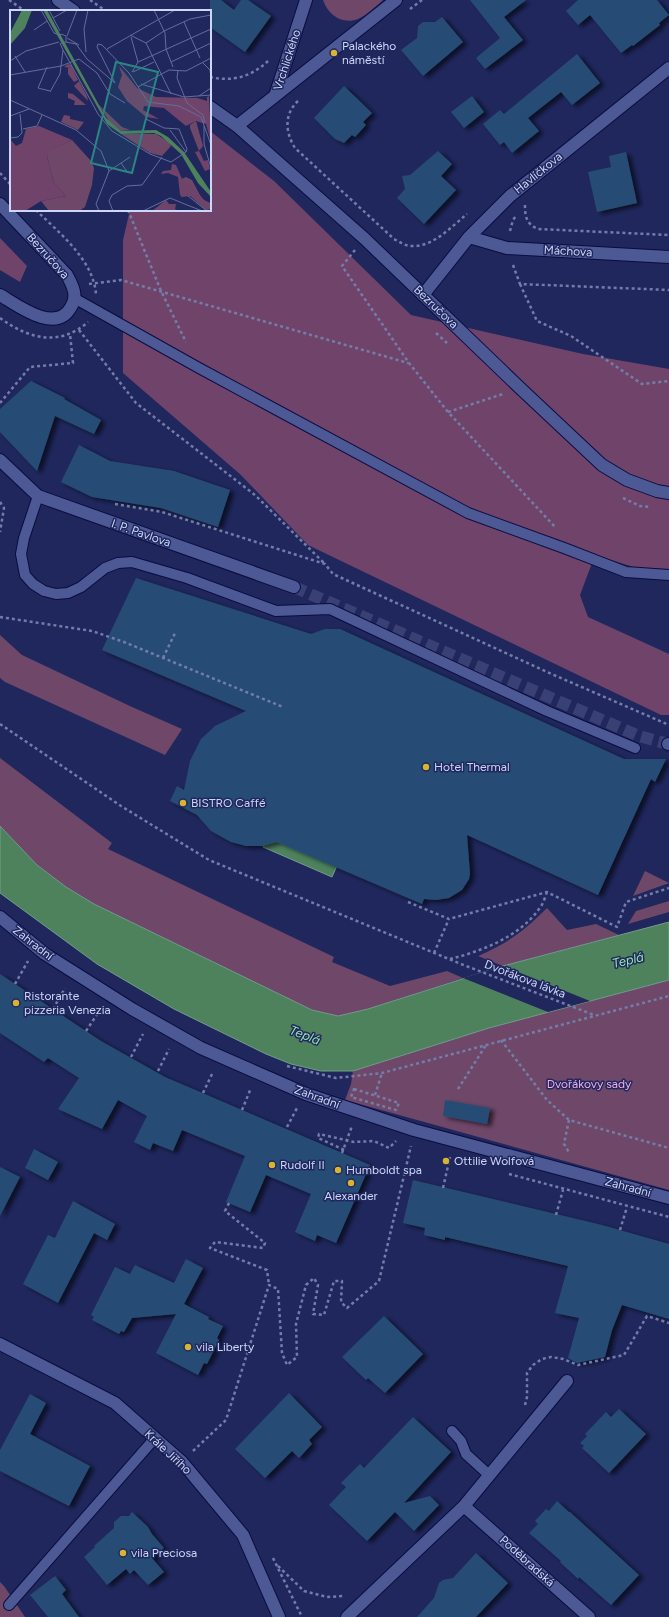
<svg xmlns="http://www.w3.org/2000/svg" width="669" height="1617" font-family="Figtree,sans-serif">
<defs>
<filter id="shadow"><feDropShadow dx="4.5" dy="2.5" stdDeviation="2" flood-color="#0009"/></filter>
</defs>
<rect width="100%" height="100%" fill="#1f275d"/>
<path fill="#6f4769" d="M323 0H383C376 6 367 15 358 19 342 25 328 15 323 0Z
M0 635 22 655 132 707 182 729 165 755 5 682 0 678Z
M0 758 112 843 108 849 334 957 332 962 390 986 447 971 463 978 368 1009 338 1016 312 1010 94 904 66 887 37 865 0 826Z
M645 871 669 883 633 896Z
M669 901V912L628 924 636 911Z
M547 908 567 930 596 924 619 935 503 966 478 956C508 943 524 931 547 908Z
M669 980V1190L345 1100 351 1084 353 1071 489 1028Z
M0 1582 4 1586 25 1617H0Z"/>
<path fill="#70446a" d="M210 131 274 181 411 315 583 354 669 369V569L637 568 595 555 580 595 588 617 669 654V715H661L308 545 241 475 123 373V240L130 210H210Z
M0 238 27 266 20 282 0 270Z"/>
<path fill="#4d825d" stroke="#739c8c" d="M0 826 37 865 66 887 94 904 312 1010 338 1016 368 1009 503 966 669 922V980L489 1028 353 1071H321L291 1064 266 1054 174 1009 97 964 0 893Z
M270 830 339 861 332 877 263 847Z"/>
<path fill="#1f275d" d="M503 966 590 1001 548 1012 463 978Z"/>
<path fill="#274c74" filter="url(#shadow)" d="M210 0H221L234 10 241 0H248L271 16 245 52 210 27Z
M470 0H526L504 17 523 40 485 69 476 58 500 38Z
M578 0H657L669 15 659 23 660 25 633 46 632 45 621 53 590 15 578 25 566 11Z
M442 17 463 42 423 76 401 50 417 38 418 26 423 22H435Z
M577 54 600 83 572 105 561 92 528 118 539 131 512 153 504 142 500 145 483 124 500 110 504 114Z
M344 86 372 113 363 122 366 125 355 137 352 135 344 143 335 139 314 118Z
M472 96 484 112 464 128 451 112Z
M438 151 452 164 441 176 456 190 424 224 397 198 405 189 402 176 410 175Z
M626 152 637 203 597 212 588 172 611 167 609 156Z
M31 381 65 398 64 399 101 420 94 434 55 416 37 471 0 432V409Z
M79 445 110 461 174 471 230 490 218 527 161 508 92 497 61 482Z
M136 578 311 634 325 629H340L624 759H666L655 782 651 779 598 895 467 835 470 874 469 879 462 890 449 898 436 900 424 899 422 904 277 842 262 846H246L231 842 211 831 197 815 170 801 177 786 184 790 190 761 201 739 215 726 246 711 102 650Z
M0 974 101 1041 165 1077 370 1165 336 1243 317 1235 315 1241 295 1232 311 1194 266 1175 250 1212 226 1202 245 1156 182 1130 173 1151 153 1143 150 1150 134 1142 147 1116 118 1100 102 1129 58 1109 79 1078 48 1058 44 1062 0 1033Z
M445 1100 490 1108 487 1124 443 1116Z
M34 1149 58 1162 48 1180 25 1168Z
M0 1167 20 1177 0 1216Z
M413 1180 602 1225 669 1244V1319L622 1305 612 1330 605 1357 577 1363 568 1358 579 1318 555 1313 568 1266 445 1237V1240L424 1235 425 1228 403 1223Z
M73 1201 115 1224 107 1240 94 1233 58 1303 23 1284 48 1235 55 1238Z
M186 1259 203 1268 184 1304 209 1317 208 1319 223 1326 217 1338 219 1340 207 1364 204 1363 198 1375 156 1353 176 1314 132 1318 124 1332 121 1331 119 1334 92 1320 94 1317 91 1315 115 1267 130 1274 135 1265 174 1283Z
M384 1316 423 1354 385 1393 368 1378 366 1380 342 1357Z
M289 1393 322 1427 309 1440 312 1444 299 1458 292 1451 265 1478 235 1449Z
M30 1394 46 1403 30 1434 90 1466 69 1506 0 1471V1450Z
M619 1409 646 1434 609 1473 582 1448 584 1446 580 1443 587 1436 585 1434 606 1412 611 1417Z
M413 1417 451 1452 404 1503 430 1496 439 1505 414 1531 395 1512 367 1541 329 1505 346 1487 341 1483 360 1464 364 1468Z
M557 1501 569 1512H570L639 1575 611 1605 579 1577 578 1579 560 1562 561 1561 529 1533 538 1524 535 1521 546 1509 549 1511Z
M132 1512 148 1527 152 1534 164 1548 152 1558 164 1572 148 1585 134 1570 130 1574 126 1569 107 1585 84 1557 95 1547 94 1546 114 1528V1522L121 1516H129Z
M476 1553 508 1583 476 1617H417L434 1598 439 1583 443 1580 453 1578Z
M55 1576 66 1590 62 1594 79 1617H48L30 1595Z"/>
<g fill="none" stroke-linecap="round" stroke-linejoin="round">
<path stroke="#394174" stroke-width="12" stroke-dasharray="12 6" stroke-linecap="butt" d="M294 587 639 736 668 744"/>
<defs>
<path id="lane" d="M74 298 199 368 468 513 564 548 626 572 669 575
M38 496 24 538 21 554 25 575 33 584 44 591 56 594 68 593 81 587 105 568 118 563 132 562 187 578 276 611 330 609 547 711 635 748
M452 1431 461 1441 466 1454 489 1475
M9 1605 155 1438"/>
<path id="street" d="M275 96 306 0
M237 126 396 0
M469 237 507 248 669 257
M423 295 469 237 510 196 669 68
M0 460 38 496 294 587
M668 744H669
M0 917 45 954 132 1009 201 1048 306 1094 414 1130 669 1198
M0 1344 115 1403 182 1462 243 1535 279 1617
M464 1506 589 1617
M347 1617 464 1506 567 1381"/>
<path id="secondary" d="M58 0 74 11
M210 107 237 126 365 239 520 388 602 465 627 480 657 491 669 493
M0 204 67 275C73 286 78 296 71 307 56 335 17 305 0 295"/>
</defs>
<use href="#lane" stroke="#0b0c40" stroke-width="12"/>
<use href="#street" stroke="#0b0c40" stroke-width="14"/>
<use href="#secondary" stroke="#0b0c40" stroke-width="14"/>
<path stroke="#747da9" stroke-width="2.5" stroke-dasharray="3 3" stroke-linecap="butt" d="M9 0 25 11
M90 0 106 11
M410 9 422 0
M210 77C232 82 251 77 268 61
M298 101C284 114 285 132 295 148L394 239C400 242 405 246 412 246 433 247 451 227 467 214
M0 173 11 185
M525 205C525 216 526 224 538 229L669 235
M36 210C59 233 93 259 96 294
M128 210 161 291 186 342
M510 231 513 220 516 216
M355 250 342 266 409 363 448 412 556 528
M513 265 520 284 669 290
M89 284 121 280 408 363
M520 284 537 321 571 336 642 384 669 381
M0 318C29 339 59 347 88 322
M79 330 136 403 255 495 324 563
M436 333 447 343
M0 403 30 367 73 363 70 334
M448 412 503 394
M623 498 640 506 650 507
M0 502 4 508 0 532
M115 504 162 512 325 564 333 574 547 672 669 725
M0 617 92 631 124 642 283 707
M163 658 176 631
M0 724 121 806 209 860 461 964 594 1015
M408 902 449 919 547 892 617 927 626 902 669 888
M434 953 449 919
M450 959C482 951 519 937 539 909 543 905 545 897 547 892
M15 984 28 961
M53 1009 65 988
M86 1031 100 1010
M501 1040 547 1100 569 1120 669 1148
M131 1057 143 1034
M287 1066 336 1078 382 1073 669 996
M158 1071 169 1049
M354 1089 399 1103 396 1110 351 1097Z
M458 1089 486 1045
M203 1093 213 1072
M375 1095 382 1073
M242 1110 251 1088
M569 1120 564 1144 570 1154
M287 1127 297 1108
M344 1150 318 1138 319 1134 354 1142 374 1141 389 1148 396 1141
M342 1153 352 1126
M509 1174 669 1217
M443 1188 450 1157
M229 1203 225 1211 265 1243 263 1248 215 1242 210 1248 267 1270 269 1285
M556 1215 563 1190
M620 1230 627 1207
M525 1405 527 1397V1373L533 1365 542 1359 551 1357 563 1359 578 1365 624 1355 647 1316 669 1323
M193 1451 226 1420 269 1285 278 1289 282 1353 287 1365 297 1357 296 1324 306 1285 314 1278 318 1285 313 1314 324 1315 334 1281H342L341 1302 347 1308 379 1281 411 1146
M273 1558 302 1617
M278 1566 304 1591 327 1597 344 1596"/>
<use href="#lane" stroke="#4c5994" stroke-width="10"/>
<use href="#street" stroke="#4c5994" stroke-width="12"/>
<use href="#secondary" stroke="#4c5994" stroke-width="12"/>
</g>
<g fill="#d8b434" stroke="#1f275d" stroke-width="1.5">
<circle cx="334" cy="53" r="4"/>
<circle cx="426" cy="767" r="4"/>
<circle cx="183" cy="803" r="4"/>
<circle cx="16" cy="1003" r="4"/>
<circle cx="446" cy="1161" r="4"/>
<circle cx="272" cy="1165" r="4"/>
<circle cx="338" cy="1170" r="4"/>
<circle cx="351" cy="1183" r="4"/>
<circle cx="188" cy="1347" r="4"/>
<circle cx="123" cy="1553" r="4"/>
</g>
<g text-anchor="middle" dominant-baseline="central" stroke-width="3" stroke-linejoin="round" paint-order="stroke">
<g font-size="12" fill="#cdd7f9" stroke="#1f275d" text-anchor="start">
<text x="342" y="46">Palackého<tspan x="342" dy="14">náměstí</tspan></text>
<text x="434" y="767">Hotel Thermal</text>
<text x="191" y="803">BISTRO Caffé</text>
<text x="24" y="996">Ristorante<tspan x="24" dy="14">pizzeria Venezia</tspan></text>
<text x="454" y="1161">Ottilie Wolfová</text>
<text x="280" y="1165">Rudolf II</text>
<text x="346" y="1170">Humboldt spa</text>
<text x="351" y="1196" text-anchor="middle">Alexander</text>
<text x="196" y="1347">vila Liberty</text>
<text x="131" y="1553">vila Preciosa</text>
</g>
<g font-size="12" fill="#cdd7f9" stroke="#1f275d">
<text transform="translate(287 60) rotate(-72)">Vrchlického</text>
<text transform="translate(538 173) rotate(-39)">Havlíčkova</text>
<text transform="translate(568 251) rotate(3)">Máchova</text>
<text transform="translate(48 256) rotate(48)">Bezručova</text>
<text transform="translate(436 307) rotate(44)">Bezručova</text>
<text transform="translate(141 533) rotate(19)">I. P. Pavlova</text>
<text transform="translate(33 943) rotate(38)">Zahradní</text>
<text transform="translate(525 979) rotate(21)">Dvořákova lávka</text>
<text transform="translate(317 1097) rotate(20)">Zahradní</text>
<text transform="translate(628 1187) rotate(15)">Zahradní</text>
<text transform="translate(168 1452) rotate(43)">Krále Jiřího</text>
<text transform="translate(527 1561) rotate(42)">Poděbradská</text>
</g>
<g font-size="12" fill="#f4aee9" stroke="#1f275d">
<text x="589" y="1084">Dvořákovy sady</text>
</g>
<g font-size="13" font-style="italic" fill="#96e5ad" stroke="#1f275d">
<text transform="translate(628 960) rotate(-13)">Teplá</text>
<text transform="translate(305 1035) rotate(21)">Teplá</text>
</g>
</g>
<g transform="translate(10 10)">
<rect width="201" height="201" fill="#1f275d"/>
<path d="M58 54 61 55 68 70 64 72 58 64V58H61L54 57ZM69 71 77 86 78 91 64 76ZM58 83 63 84 76 95H64L65 91 58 88ZM88 94 112 117 120 120 111 121 99 111ZM54 105 60 106V109L74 112 68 120 51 112ZM186 111 193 136 189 141 180 118V115ZM111 124H146L159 132 161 136 152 146 140 143ZM62 130 81 151 84 158 82 175 75 197 69 201H39L31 191 56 186 44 173 37 146 38 141ZM176 167 182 170 192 189 200 193 201 199 196 200 180 186 171 187 169 170Z" fill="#6f4769"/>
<path d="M109 56 127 78 146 87 187 88 197 91V87L199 86 201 132 196 114 186 111 176 116 154 98 134 96 133 100 149 109 136 107 117 91 108 77 112 65ZM29 116 62 130 39 141 37 146 44 173 56 186 31 191 15 201H0V129L6 136 12 133 16 119ZM189 141 194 151 198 150 200 159 195 161 185 142ZM162 154 166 155 172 169 182 176 201 198 196 199 180 185H170L168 167 158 163 151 164 153 161 161 160ZM156 190 159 194H166L165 199 169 201H142Z" fill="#70446a"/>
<path d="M12 0H22L15 18 0 35V23ZM33 0H37L96 108 111 121 146 120 158 127 174 142 201 182V187L188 173 171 144 151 126 144 123 111 124 97 114Z" fill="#4d825d"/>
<path fill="none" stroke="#656d9b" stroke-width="1" d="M31 0 44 23 49 25M39 0 50 21M144 0 155 23 156 39 163 57M43 8 57 0M174 12 190 48M24 20 37 11M120 25 136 33 161 84M57 26 67 0M48 27 51 24 56 26V32L51 33M121 27 128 52M57 28 69 35M56 32 66 34 77 49 105 73 87 37 88 34 92 35 119 63 138 92 169 96 191 107 201 135M136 33 154 21 180 9 201 5M97 39 165 0M53 40 88 104 102 121 140 144 161 152 176 142M76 42 74 19 78 0M5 46 15 62M0 51 16 41 49 32M161 52 201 33M193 53 200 60 201 68M37 57 28 78 40 81M168 60 167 68 177 93 193 105 195 113M122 62 128 52 201 19M123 62 144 52M0 65 51 56 69 49 87 63 100 84 115 93M131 74 174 87 201 85M128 77 159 60 176 61 201 48M40 82 50 64 53 40 50 33M189 86 201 78M0 90 66 120 91 141 99 161 86 194 89 201M0 106 19 99M136 109 154 118 169 119 177 139 176 142M194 116V134L201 158M13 119 27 116 32 105M160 120 176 142M0 128 8 127 12 123 10 104M111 153 118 163M99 161 120 147M178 186 197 201M103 201 99 191 102 185 117 176 132 175 152 147M133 201 160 188 192 201"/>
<path fill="#2c8583" fill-opacity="0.15" stroke="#2c8583" stroke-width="2" d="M106 52 148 62 122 163 81 153Z"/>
<rect width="201" height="201" fill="none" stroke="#cdd7f9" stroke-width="2"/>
</g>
</svg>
